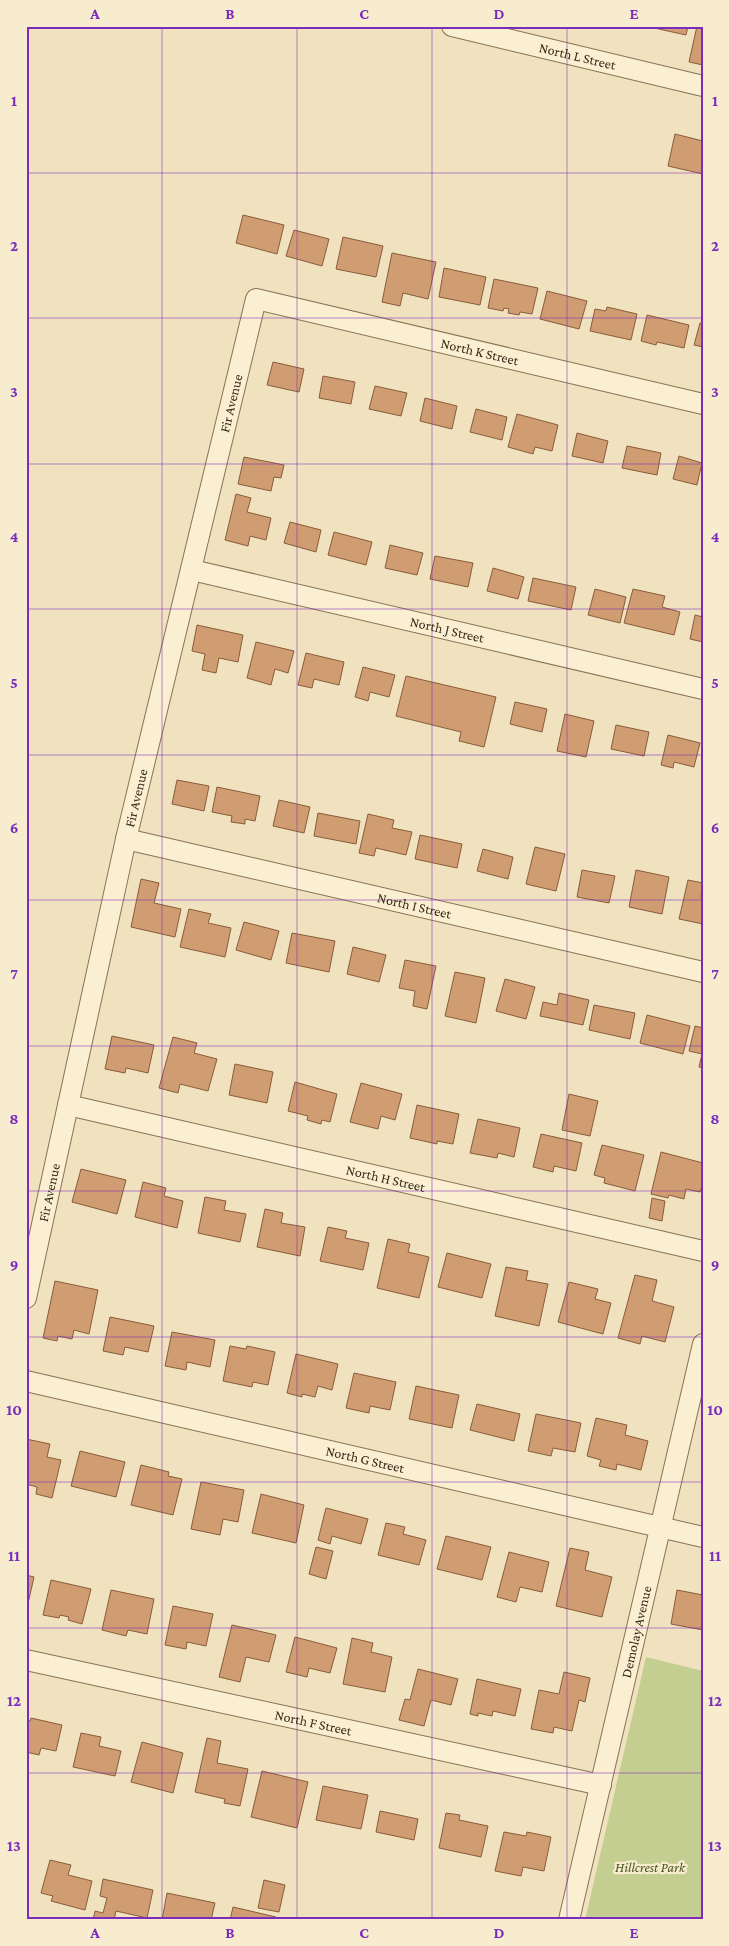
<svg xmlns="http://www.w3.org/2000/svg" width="729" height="1946" font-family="'Crimson Pro',serif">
<rect width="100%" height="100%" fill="#f0e2be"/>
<path fill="#c5ce91" d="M646 1657 703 1671V1920H585Z"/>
<path fill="#d09c71" stroke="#895c3b" d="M645 26H688L686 35Z
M697 26H703V65L689 62Z
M675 134 703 141V174L668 166Z
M243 215 284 225 277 254 236 243Z
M294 230 329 239 322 266 286 256Z
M343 237 383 246 376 277 336 269Z
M392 253 436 262 428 299 403 293 400 306 382 302Z
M444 268 486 277 480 305 439 297Z
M494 279 538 288 532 314 520 312 519 315 508 313 509 309 504 308 503 311 488 308Z
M547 291 587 301 579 329 540 319Z
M607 307 637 314 631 340 590 331 595 309 606 311Z
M647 315 689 325 684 348 657 342 656 345 641 341Z
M700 323H703V347L694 345Z
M273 362 304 369 299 392 267 385Z
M323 376 355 382 351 404 319 398Z
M375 386 407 393 401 416 369 409Z
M425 398 457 406 452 429 420 421Z
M476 409 507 417 502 440 470 432Z
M517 414 558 425 552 451 535 447 533 454 508 447Z
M577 433 608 441 603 463 572 456Z
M627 446 661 453 657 475 622 468Z
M679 456 702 463 697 485 673 479Z
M244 457 284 465 281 478 274 477 271 491 238 484Z
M236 494 251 498 247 512 271 518 266 540 250 536 248 546 225 540Z
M290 522 321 530 316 552 284 543Z
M334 532 372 542 366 565 328 555Z
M390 545 423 553 417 575 385 568Z
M435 556 473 563 468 587 430 579Z
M493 568 524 577 518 599 487 591Z
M533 578 576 587 571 610 528 601Z
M595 589 626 597 620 623 588 615Z
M633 589 665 596 662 607 680 612 674 635 624 623Z
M695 615 703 617V642L690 639Z
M197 625 243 635 238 662 219 658 216 673 202 670 205 654 192 651Z
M256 642 294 651 288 673 275 669 271 685 247 678Z
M306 653 344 662 339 685 314 679 312 688 298 685Z
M363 667 395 675 389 697 370 692 368 701 355 697Z
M406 676 496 697 484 747 459 741 461 732 396 716Z
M515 702 547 709 542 732 510 724Z
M565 714 594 721 586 757 557 751Z
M616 725 649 732 644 756 611 749Z
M668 735 700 743 694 767 674 762 673 768 661 765Z
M177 780 209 786 204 811 172 804Z
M217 787 260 796 255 821 245 819V824L231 822 232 816 212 812Z
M279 800 310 807 304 833 273 826Z
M318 813 360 821 356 844 314 836Z
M368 814 394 820 392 828 412 832 406 855 376 848 374 856 359 853Z
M420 835 462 844 457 868 415 859Z
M535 847 565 854 556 891 526 884Z
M483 849 513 857 508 879 477 871Z
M582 870 615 876 609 903 577 897Z
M636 870 669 877 662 914 629 907Z
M141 879 159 883 154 903 181 909 175 937 131 927Z
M688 880 703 883 701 897H703V924L679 919Z
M189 909 211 914 208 923 231 928 225 957 180 947Z
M244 922 279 931 271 960 236 950Z
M292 933 335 941 329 972 286 963Z
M353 947 386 955 379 982 347 974Z
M405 960 436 966 427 1009 413 1006 415 991 399 988Z
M455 972 485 978 476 1023 445 1016Z
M505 979 535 987 526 1019 496 1011Z
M559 993 589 1000 583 1025 540 1016 543 1002 557 1005Z
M594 1005 635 1013 630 1039 589 1030Z
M647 1015 690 1026 683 1054 640 1043Z
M695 1026 703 1028V1068L699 1067 702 1054 689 1051Z
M112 1036 154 1045 148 1073 126 1068 125 1073 105 1069Z
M173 1037 197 1043 194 1053 217 1059 208 1091 180 1084 178 1093 159 1088Z
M235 1064 273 1072 267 1103 229 1095Z
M295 1082 337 1094 330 1122 322 1120 321 1124 307 1120 308 1116 288 1111Z
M361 1083 402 1094 395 1120 381 1116 378 1129 350 1122Z
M569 1094 598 1101 590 1136 562 1130Z
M417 1105 459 1114 453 1144 437 1141V1144L410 1138Z
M478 1119 520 1128 514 1157 498 1153 497 1158 470 1153Z
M541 1134 582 1143 576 1171 554 1166 553 1172 533 1167Z
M602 1145 644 1155 635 1191 604 1183 605 1178 594 1175Z
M661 1152 703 1163V1183L700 1192 686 1189 684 1199 669 1195 668 1198 651 1194Z
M81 1169 126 1180 117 1214 72 1202Z
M143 1182 166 1188 164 1196 183 1201 177 1228 135 1217Z
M205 1197 226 1201 224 1210 246 1214 240 1242 198 1233Z
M652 1198 665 1201 662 1221 649 1218Z
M265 1209 283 1213 281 1223 305 1227 300 1256 257 1247Z
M328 1227 347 1231 345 1238 369 1243 363 1270 320 1261Z
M388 1239 410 1244 408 1252 429 1257 419 1298 377 1288Z
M447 1253 491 1264 482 1298 438 1287Z
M506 1267 528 1271 526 1280 548 1284 539 1326 495 1316Z
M635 1275 657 1280 652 1301 674 1307 665 1342 642 1336 640 1344 618 1338Z
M55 1281 98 1290 89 1334 74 1330 72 1339 58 1336 57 1341 43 1338Z
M569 1282 598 1289 595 1299 611 1303 603 1334 558 1322Z
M110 1317 154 1326 148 1352 125 1347 123 1355 103 1351Z
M172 1332 215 1340 210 1367 187 1362 186 1370 165 1366Z
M230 1346 246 1349 247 1346 275 1352 268 1385 253 1382 252 1387 223 1381Z
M296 1354 338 1364 332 1390 318 1386 315 1397 302 1394V1397L287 1393Z
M354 1373 396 1382 390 1410 370 1406 369 1413 346 1408Z
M416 1386 459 1395 452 1428 409 1419Z
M477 1404 520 1414 514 1441 470 1430Z
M536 1414 581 1423 575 1452 553 1448 551 1456 528 1451Z
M596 1418 627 1425 625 1435 648 1441 641 1470 617 1464 616 1470 599 1466 601 1460 587 1456Z
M26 1439 50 1444 47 1457 61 1460 52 1498 36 1494 37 1487 26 1484Z
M80 1451 125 1462 116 1497 71 1486Z
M141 1465 169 1472 168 1476 182 1479 173 1515 131 1505Z
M201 1482 244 1490 238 1522 223 1519 220 1535 191 1529Z
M261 1494 304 1505 296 1543 252 1533Z
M326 1508 368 1519 361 1544 332 1536 330 1544 318 1540Z
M386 1523 405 1527 403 1534 426 1540 419 1565 378 1555Z
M446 1536 491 1547 482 1580 437 1569Z
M316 1547 333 1551 326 1579 309 1574Z
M570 1548 589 1552 585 1570 612 1577 602 1617 556 1606Z
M509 1552 549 1562 542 1592 520 1587 516 1602 497 1597Z
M26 1575 34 1577 27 1608H26Z
M51 1580 91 1589 82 1624 68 1620 69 1617 60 1615 59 1618 43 1615Z
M111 1590 154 1599 147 1634 128 1630 126 1636 102 1630Z
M677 1590 703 1595V1630L671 1624Z
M173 1606 213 1614 206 1646 187 1642 186 1649 165 1645Z
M232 1625 276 1635 269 1662 246 1657 240 1682 219 1677Z
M295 1637 337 1648 330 1673 309 1668 307 1677 286 1672Z
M352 1638 373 1643 371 1652 392 1657 385 1692 343 1684Z
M418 1669 458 1679 451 1705 431 1700 424 1726 399 1720 405 1699 410 1700Z
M564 1672 590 1678 585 1702 579 1700 572 1731 554 1727 553 1733 531 1729 539 1690 559 1694Z
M477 1679 521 1689 515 1716 493 1711 492 1716 478 1713V1716L470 1714Z
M31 1718 62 1725 56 1751 41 1748 39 1755 26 1752V1721H30Z
M81 1733 101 1737 99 1746 121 1751 115 1776 73 1767Z
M207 1738 221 1741 217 1763 248 1769 240 1806 224 1803 225 1799 195 1792Z
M142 1742 183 1753 173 1793 131 1782Z
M262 1771 308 1782 297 1828 251 1817Z
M323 1786 368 1795 361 1829 316 1820Z
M380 1811 418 1819 414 1840 376 1832Z
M446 1813 460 1815 459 1820 488 1826 481 1857 439 1848Z
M504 1832 526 1836 527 1832 551 1837 544 1871 523 1867 521 1876 495 1871Z
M50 1860 71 1865 68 1875 92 1881 85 1910 51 1901 53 1896 41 1893Z
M103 1879 153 1890 147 1918 116 1911 114 1920H93L95 1911 103 1913 107 1898 100 1896Z
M264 1880 285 1885 279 1912 258 1908Z
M167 1893 215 1903 211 1920H162Z
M233 1907 276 1917 275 1920H230Z"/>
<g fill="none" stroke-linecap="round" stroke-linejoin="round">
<defs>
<g id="minor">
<path id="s1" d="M452 26 703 86"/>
<path id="s2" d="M192 570 703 689"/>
<path id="s3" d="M126 839 703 972"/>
<path id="s4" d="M68 1105 703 1251"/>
<path id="s5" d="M26 1298 126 839 256 299 703 404"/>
<path id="s6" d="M26 1381 703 1537"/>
<path id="s7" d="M26 1660 601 1785"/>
<path id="s8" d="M569 1920 703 1344"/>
</g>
</defs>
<use href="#minor" stroke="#897256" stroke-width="22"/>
<use href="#minor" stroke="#faefd1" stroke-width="20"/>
</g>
<path fill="none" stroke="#7b2cbf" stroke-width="1" stroke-opacity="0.55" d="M162 26V1920M297 26V1920M432 26V1920M567 26V1920M26 173H703M26 318H703M26 464H703M26 609H703M26 755H703M26 900H703M26 1046H703M26 1191H703M26 1337H703M26 1482H703M26 1628H703M26 1773H703"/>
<g text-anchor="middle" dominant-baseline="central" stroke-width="4.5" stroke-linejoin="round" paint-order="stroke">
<g font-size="14" fill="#372a1b" stroke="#f7ecce">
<text stroke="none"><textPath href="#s1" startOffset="129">North L Street</textPath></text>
<text stroke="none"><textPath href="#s5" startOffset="1255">North K Street</textPath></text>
<text stroke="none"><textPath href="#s5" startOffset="918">Fir Avenue</textPath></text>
<text stroke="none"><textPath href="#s2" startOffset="262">North J Street</textPath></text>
<text stroke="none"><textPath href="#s5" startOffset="512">Fir Avenue</textPath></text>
<text stroke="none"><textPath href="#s3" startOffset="296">North I Street</textPath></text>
<text stroke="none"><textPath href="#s4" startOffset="326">North H Street</textPath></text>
<text stroke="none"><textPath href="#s5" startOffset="108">Fir Avenue</textPath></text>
<text stroke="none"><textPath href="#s6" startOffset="348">North G Street</textPath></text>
<text stroke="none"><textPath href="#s8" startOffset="296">Demolay Avenue</textPath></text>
<text stroke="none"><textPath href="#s7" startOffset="294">North F Street</textPath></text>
</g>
<g font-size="14" font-style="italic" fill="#465521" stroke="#f7ecce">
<text x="650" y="1867">Hillcrest Park</text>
</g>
</g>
<rect width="729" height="1946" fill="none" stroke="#f7ecce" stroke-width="55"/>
<rect x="28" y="28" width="674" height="1890" fill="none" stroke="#7b2cbf" stroke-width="2"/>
<g font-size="16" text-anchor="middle" font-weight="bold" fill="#7b2cbf">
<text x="95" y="19">A</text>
<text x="230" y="19">B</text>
<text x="364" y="19">C</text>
<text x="499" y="19">D</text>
<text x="634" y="19">E</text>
<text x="14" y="106">1</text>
<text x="715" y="106">1</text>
<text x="14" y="251">2</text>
<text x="715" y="251">2</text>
<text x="14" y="397">3</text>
<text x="715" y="397">3</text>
<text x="14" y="542">4</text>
<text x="715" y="542">4</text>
<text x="14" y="688">5</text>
<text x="715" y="688">5</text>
<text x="14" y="833">6</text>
<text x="715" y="833">6</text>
<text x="14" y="979">7</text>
<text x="715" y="979">7</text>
<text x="14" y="1124">8</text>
<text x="715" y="1124">8</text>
<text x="14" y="1270">9</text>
<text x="715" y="1270">9</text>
<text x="14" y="1415">10</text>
<text x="715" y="1415">10</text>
<text x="14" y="1561">11</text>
<text x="715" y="1561">11</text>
<text x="14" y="1706">12</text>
<text x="715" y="1706">12</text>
<text x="14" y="1851">13</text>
<text x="715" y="1851">13</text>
<text x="95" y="1938">A</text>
<text x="230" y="1938">B</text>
<text x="364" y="1938">C</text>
<text x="499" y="1938">D</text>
<text x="634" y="1938">E</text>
</g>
</svg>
